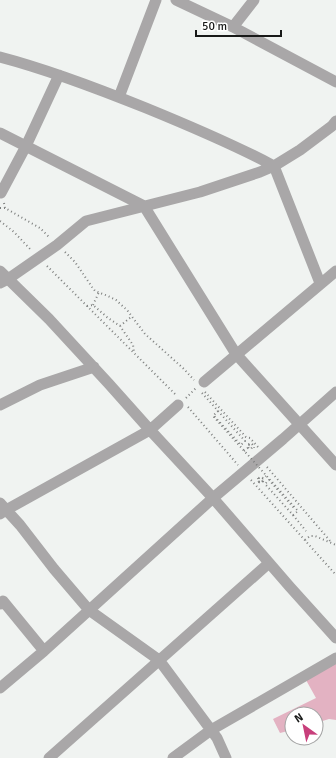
<svg xmlns="http://www.w3.org/2000/svg" width="336" height="758" font-family="Signika,sans-serif">
<rect width="100%" height="100%" fill="#f0f3f1"/>
<path fill="#e3b2c2" d="M336 663V720L329 719 316 723V714H292V730L280 733 273 719 316 698 306 680Z"/>
<g fill="none" stroke-linecap="round" stroke-linejoin="round">
<path stroke="#7d7f7e" stroke-width="2" stroke-dasharray="1 3" stroke-linecap="butt" d="M4 203 5 208 40 228 49 237
M0 208H5
M0 221 14 232 31 250
M65 252 75 262 92 287 95 291 108 296 116 300 127 310 145 334 184 369 194 380
M47 266 175 394
M93 305 99 292
M87 306 93 305 108 318 120 326 133 345 134 352
M120 326 131 317
M205 392 246 437 250 438 258 447
M202 393 245 441 241 445 214 416
M186 398 196 388
M188 407 238 465
M244 451 249 447V445L250 444H252L253 446 251 449C249 449 248 447 248 445L250 443C253 444 254 446 254 448
M267 467 331 542
M258 478 259 482C261 483 263 482 264 480 263 478 262 477 260 477L258 479 259 482H261L263 481 262 479 266 476
M251 480 336 575
M293 515 306 531
M305 540 310 536H315L336 545"/>
<path stroke="#a9a7a8" stroke-width="11" d="M176 0 233 27 336 82
M233 27 254 0
M0 57C50 70 99 89 146 108 190 126 233 144 274 166L320 283
M119 97 156 0
M0 133 144 206 236 354 336 465
M1 193 26 146 59 75
M0 271 49 319 109 384 150 430 213 498 290 587 336 638
M0 283 8 279 57 245 86 221 200 192 260 172 274 166 300 150 332 126 336 121
M204 382 336 271
M0 405 40 385 94 367
M0 503 20 525 54 569 89 610 159 660 217 738 226 758
M0 514 6 510 150 430 178 405
M0 604 3 601 44 651
M0 688 44 651 213 498 283 439 336 392
M49 758 269 563
M173 758 211 730 336 658"/>
<path stroke="#7d7f7e" stroke-width="2" stroke-dasharray="1 3" stroke-linecap="butt" d="M218 411 213 416 298 511 293 515 265 484 269 480 295 509"/>
</g>
<g transform="translate(304 726) rotate(327)"><circle r="19" fill="#ffffff" stroke="#a3a3a3"/>
<path d="M0-3L7 15L0 10L-7 15Z" fill="#c83f7b"/>
<text y="-6" font-size="11" font-weight="bold" text-anchor="middle" fill="#181918">N</text>
</g>
<path d="M196 30v6h85v-6" fill="none" stroke="#181918" stroke-width="2"/>
<text x="202" y="30" font-size="12" fill="#181918" stroke="#ffffff" stroke-width="3" paint-order="stroke">50 m</text>
</svg>
